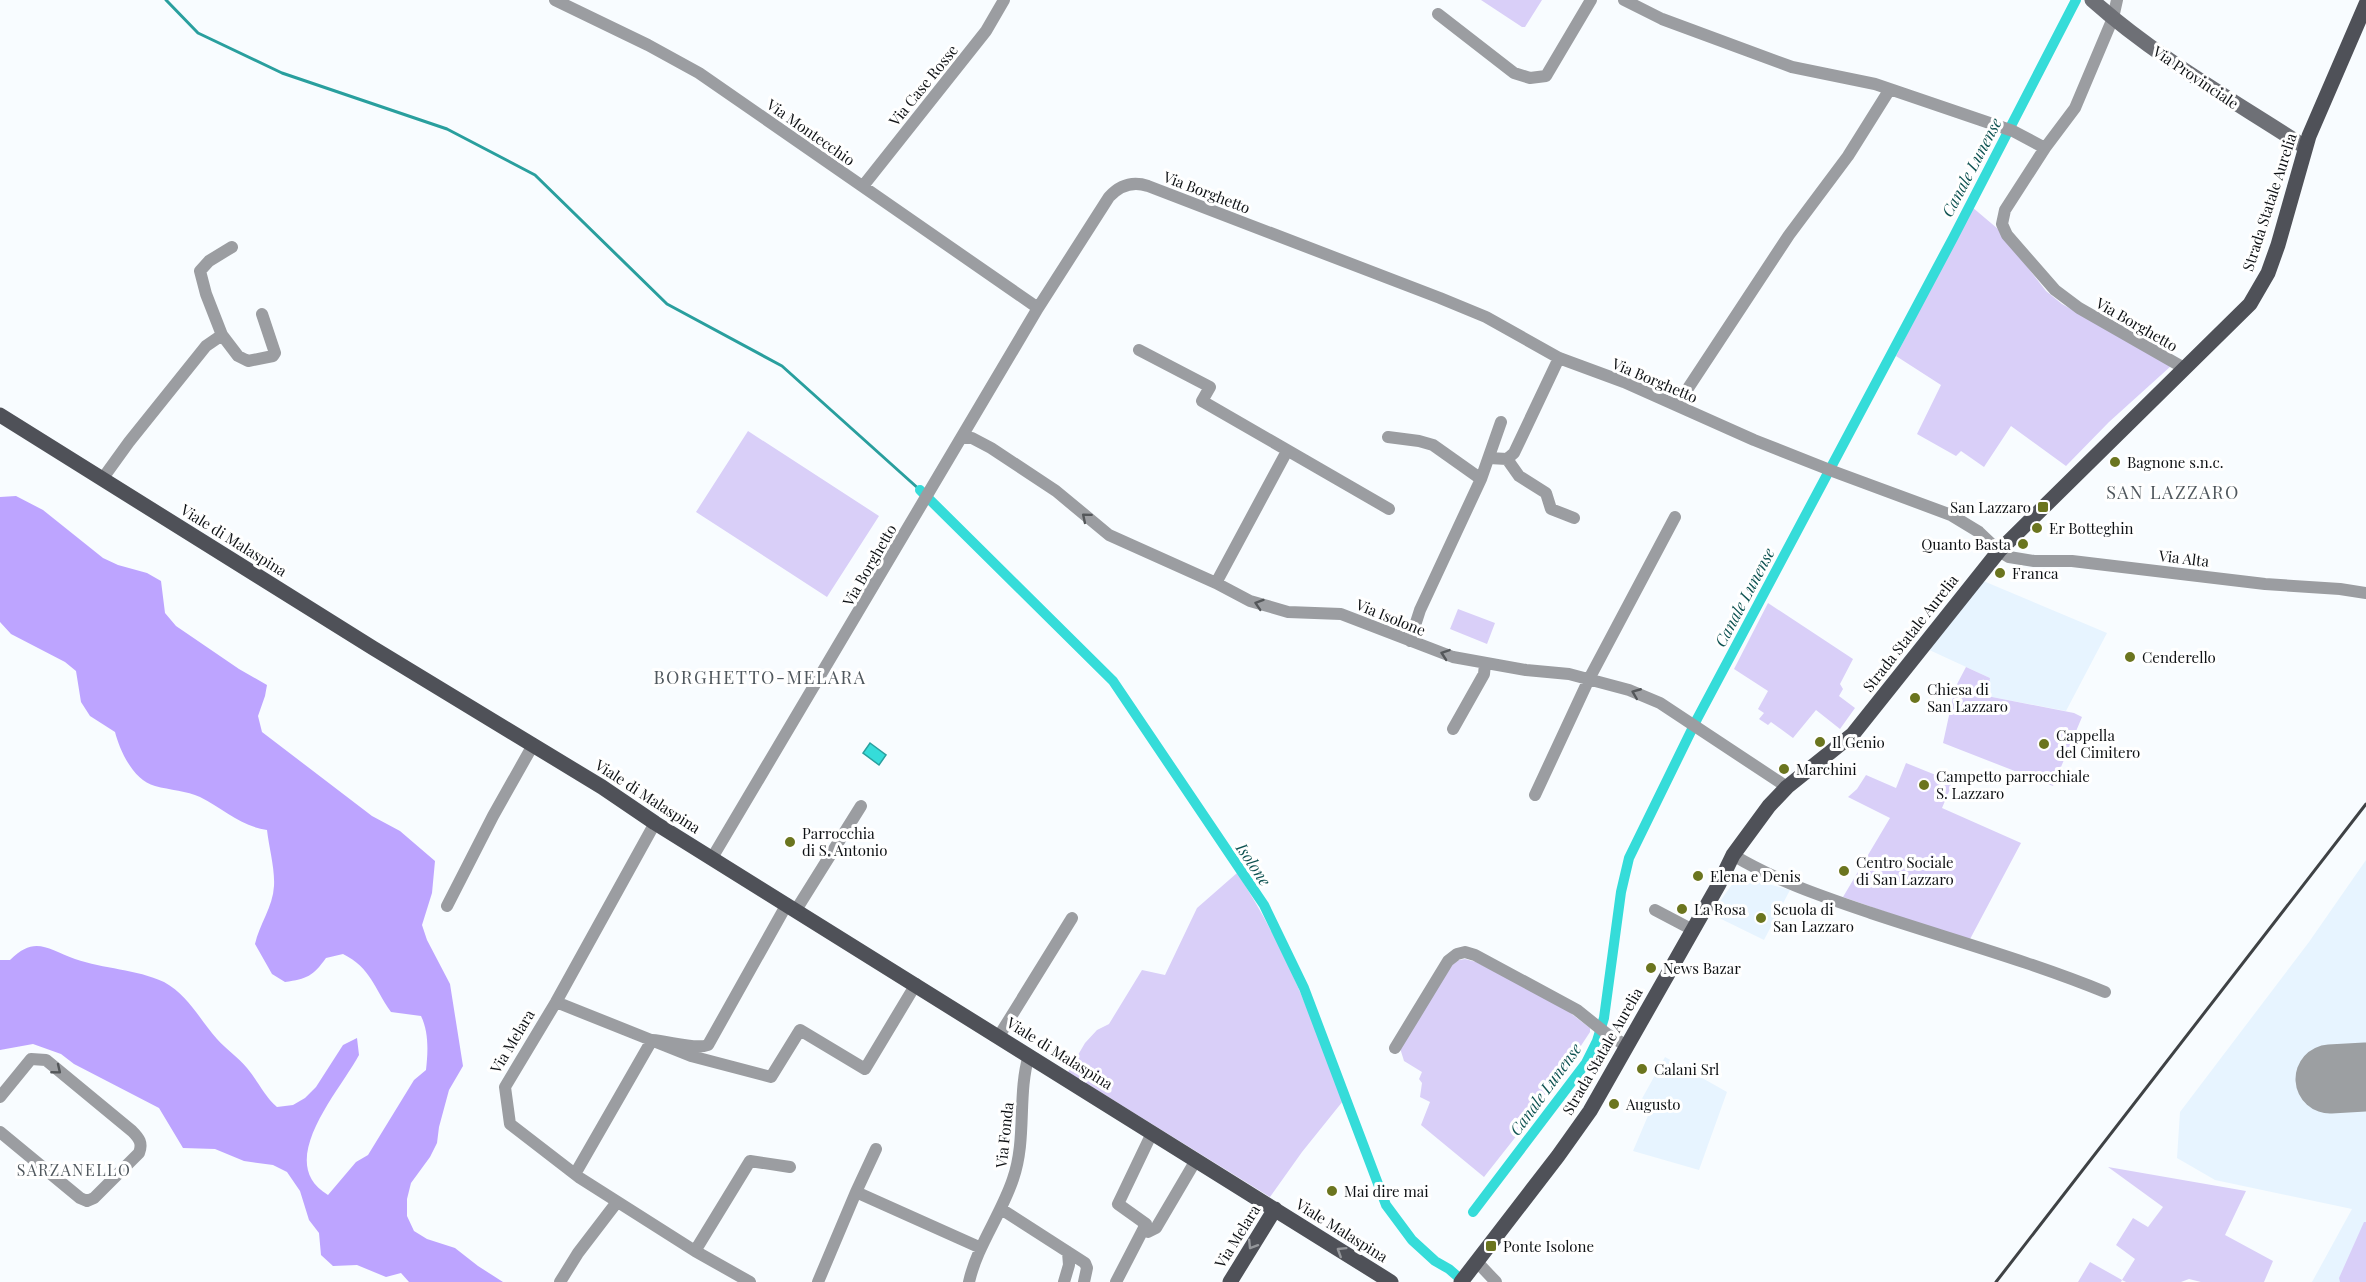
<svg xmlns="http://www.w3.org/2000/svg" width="2366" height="1282" font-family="'Playfair Display',serif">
<rect width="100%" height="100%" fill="#f8fcff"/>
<path fill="#e7f4ff" d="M1981 580 2107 633 2066 711 1987 696 1990 678 1925 648Z
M2366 860V1282H2312L2352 1209 2215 1180 2177 1158 2180 1112 2309 942Z
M1738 876 1790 890 1764 940 1711 914Z
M1665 1057 1727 1092 1699 1170 1633 1151 1650 1111 1639 1104Z"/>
<path fill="#d9cff8" d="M1481 0H1542L1525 27H1522Z
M1972 207 1998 229 2046 291 2062 304 2171 366 2109 422 2066 466 2011 426 1984 467 1961 451 1956 456 1917 434 1941 385 1896 356Z
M748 431 879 516 827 597 696 512Z
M1768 603 1853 659 1840 684 1843 689 1839 696 1855 708 1840 729 1816 710 1793 738 1771 722 1768 725 1759 719 1764 713 1758 709 1768 691 1734 669Z
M1458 609 1495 623 1487 644 1450 629Z
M1966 667 1990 678 1987 696 2074 713 2082 717 2053 786 1943 743 1955 688Z
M1906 763 1953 782 1942 808 2021 843 1969 941 1843 897 1890 818 1848 797 1857 789 1866 775 1896 788Z
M1237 873C1283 942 1314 1023 1343 1101L1302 1152 1270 1197 1068 1072 1085 1043 1097 1030 1109 1024 1142 970 1165 975 1197 908Z
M1465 959 1476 962 1560 1005 1590 1028V1032L1548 1096 1484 1177 1421 1125 1430 1102 1420 1097 1422 1083 1419 1079 1422 1072 1404 1061 1400 1048 1448 968 1459 960Z
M2108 1167 2246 1191 2225 1235 2273 1261 2264 1282H2201L2189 1279 2181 1282H2126L2122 1280 2121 1282H2078L2090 1262 2122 1280 2135 1259 2116 1245 2133 1218 2148 1227 2163 1207Z
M2364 1222H2366V1282H2340L2339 1278Z"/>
<path fill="#bda4ff" d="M16 496 43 510 103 558 118 565 147 573 161 581 165 613 176 626 239 669 267 685 265 696 258 716 262 732 372 816 400 831 435 861 432 893 422 925 427 940 450 984 463 1066 449 1090 439 1127 437 1143 430 1157 411 1183 407 1199V1216L414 1231 427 1239 455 1248 478 1266 503 1282H409L401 1273 386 1277 357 1265 333 1266 321 1255 319 1233 309 1220 300 1191 287 1172 273 1165 244 1161 215 1149 183 1148 159 1108 74 1064 61 1054 33 1044 0 1050V960H10C35 935 47 949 75 959 104 969 136 969 164 982 188 995 200 1020 217 1039 226 1049 238 1057 247 1068 258 1081 264 1096 277 1107L293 1105 305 1098 316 1087 343 1045 357 1038 359 1055C340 1091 273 1163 328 1195L356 1162 368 1155 414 1080 426 1070C428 1053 429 1032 421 1016L391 1012C374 988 371 968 343 954L326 958C313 976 307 979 285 982L272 974 255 944C259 925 273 907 274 886 275 868 269 848 267 830 240 826 224 809 200 797 187 791 170 790 155 786 133 780 120 751 115 732L90 716 81 702 76 671 65 662 11 634 0 622V497Z"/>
<path fill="#35dcd9" stroke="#299f9e" stroke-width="1.5" d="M870 743 886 755 879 765 863 753Z"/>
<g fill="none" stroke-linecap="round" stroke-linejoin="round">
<path stroke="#299f9e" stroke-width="3" d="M166 0 198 33 282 73 447 129 535 175 667 304 782 366 920 490"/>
<path stroke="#35dcd9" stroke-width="10" d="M920 490 1113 681 1264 905 1304 988 1386 1205 1412 1240 1435 1261 1449 1269 1464 1282
M1473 1212 1586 1063 1597 1041 1604 1018 1621 892 1629 858 1697 719 1953 238 2076 0"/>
<path stroke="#9c9fa2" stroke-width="69" d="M2330 1079 2366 1077"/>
<path stroke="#9b9da1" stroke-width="12" d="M555 0 648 45 699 73 1038 308
M1624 0 1662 19 1792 67 1875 84 2013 131 2045 148
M2117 0 2113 18 2075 108 2045 148 2005 210 2002 224 2007 235 2055 290 2079 308 2184 368
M1438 14 1514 73 1530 78 1546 76 1591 0
M863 186 986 31 1004 0
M222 335 238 356 248 361 273 356 275 353 262 314
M1139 350 1210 387 1202 401 1389 509
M1677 405 1789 235 1848 156 1890 89
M1388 437 1419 441 1433 445 1481 479
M962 438H972L991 448 1056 491 1109 535 1216 583 1250 601 1288 612 1341 614 1453 657 1526 670 1569 674 1629 690 1660 703 1787 787
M1489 458 1507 459 1519 476 1546 493 1551 509 1574 518
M1507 459 1514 453 1559 358
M103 478 129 442 206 346 222 335 206 294 200 271 209 261 232 247
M1216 583 1287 451
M1410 641 1420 610 1481 479 1501 422
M1453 729 1484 674 1485 664
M1535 795 1589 679 1675 517
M655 823 556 1002 505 1087 510 1124 580 1178 695 1251 750 1282
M1733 855C1776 881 1824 897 1871 913 1949 939 2029 961 2105 992
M712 858 1038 308 1109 197C1120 185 1133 181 1148 186L1440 298 1486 317 1559 358 1624 382 1754 440 1835 472 1951 515 1979 532 1999 551 2009 557 2034 561H2072L2265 584 2340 589 2366 593
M447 906 493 816 533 745
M796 910 861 806
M1655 910 1693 930
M556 1002 691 1056 771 1077 800 1030 865 1069 916 984
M999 1036 1072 918
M1395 1048 1448 961 1457 954 1465 952 1475 955 1577 1010 1607 1034 1627 1046
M0 1097 31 1059 46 1060 132 1131C139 1138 143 1143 139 1153L94 1198 87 1201 80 1198 0 1132
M575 1174 652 1040C669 1041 695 1050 708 1045L787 904
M856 1192 876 1149
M1001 1209 1085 1263 1087 1268 1084 1282
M1143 1230 1148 1232 1156 1228 1196 1160
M695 1251 750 1161 790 1167
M1478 1263 1496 1282
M560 1282 578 1253 617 1202
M818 1282 856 1192 981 1248
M969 1282C977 1246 1001 1215 1013 1179 1027 1139 1017 1095 1029 1055
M1064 1282 1069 1265 1068 1252
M1116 1282 1146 1224 1118 1204 1152 1133"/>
<path stroke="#6e7076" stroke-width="15" d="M2092 0C2157 58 2233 100 2305 147"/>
<path stroke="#4f5158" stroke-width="15" d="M0 415 373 648 602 787 655 823 1391 1282
M1230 1282 1275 1209
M1461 1282 1558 1156 1590 1111 1719 884 1733 855 1769 806 1787 787 1853 734 1999 551 2250 304 2268 273 2278 245 2309 136 2366 4"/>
<path stroke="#3f4245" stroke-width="3" d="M1996 1282 2366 804"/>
</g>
<defs><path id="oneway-chevron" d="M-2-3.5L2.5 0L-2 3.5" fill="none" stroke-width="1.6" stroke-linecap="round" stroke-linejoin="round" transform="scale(1.5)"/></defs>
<g stroke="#54575a">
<use href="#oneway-chevron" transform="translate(1086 517) rotate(-140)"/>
<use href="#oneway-chevron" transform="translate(1259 604) rotate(-162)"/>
<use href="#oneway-chevron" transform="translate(1445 654) rotate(-161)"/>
<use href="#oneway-chevron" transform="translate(1636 693) rotate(-158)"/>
<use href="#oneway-chevron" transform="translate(57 1070) rotate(39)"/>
</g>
<g stroke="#95979b">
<use href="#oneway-chevron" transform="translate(1252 1245) rotate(122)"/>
<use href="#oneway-chevron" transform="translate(1341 1251) rotate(-148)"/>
</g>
<g fill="#6b751f" stroke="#fff" stroke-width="2">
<circle cx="2115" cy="462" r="6"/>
<rect x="2037" y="501" width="12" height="12" rx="3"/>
<circle cx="2037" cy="528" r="6"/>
<circle cx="2023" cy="544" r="6"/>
<circle cx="2000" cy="573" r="6"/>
<circle cx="2130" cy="657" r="6"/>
<circle cx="1915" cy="698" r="6"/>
<circle cx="1820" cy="742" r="6"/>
<circle cx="2044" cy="744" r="6"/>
<circle cx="1784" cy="769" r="6"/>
<circle cx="1924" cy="785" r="6"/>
<circle cx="790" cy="842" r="6"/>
<circle cx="1844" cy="871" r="6"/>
<circle cx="1698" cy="876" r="6"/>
<circle cx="1682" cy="909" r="6"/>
<circle cx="1761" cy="918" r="6"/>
<circle cx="1651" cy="968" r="6"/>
<circle cx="1642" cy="1069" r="6"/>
<circle cx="1614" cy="1104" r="6"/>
<circle cx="1332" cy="1191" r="6"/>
<rect x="1485" y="1240" width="12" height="12" rx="3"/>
</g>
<g text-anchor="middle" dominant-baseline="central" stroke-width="6" stroke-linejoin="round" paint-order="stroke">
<g font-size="15" fill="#0e1114" stroke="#fff">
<text transform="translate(2196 77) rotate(34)">Via Provinciale</text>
<text transform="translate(923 85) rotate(-51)">Via Case Rosse</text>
<text transform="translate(811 132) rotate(35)">Via Montecchio</text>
<text transform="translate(1207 192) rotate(21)">Via Borghetto</text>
<text transform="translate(2269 202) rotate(-72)">Strada Statale Aurelia</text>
<text transform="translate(2137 324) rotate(30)">Via Borghetto</text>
<text transform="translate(1655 380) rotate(23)">Via Borghetto</text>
<text transform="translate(234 540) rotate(32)">Viale di Malaspina</text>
<text transform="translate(2184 558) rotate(7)">Via Alta</text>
<text transform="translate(869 565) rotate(-60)">Via Borghetto</text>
<text transform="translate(1391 617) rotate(22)">Via Isolone</text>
<text transform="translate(1910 633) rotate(-52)">Strada Statale Aurelia</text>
<text transform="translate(648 796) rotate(33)">Viale di Malaspina</text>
<text transform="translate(512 1041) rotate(-59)">Via Melara</text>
<text transform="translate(1602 1051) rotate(-60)">Strada Statale Aurelia</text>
<text transform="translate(1060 1053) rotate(32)">Viale di Malaspina</text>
<text transform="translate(1004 1135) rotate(-84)">Via Fonda</text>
<text transform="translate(1342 1230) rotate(32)">Viale Malaspina</text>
<text transform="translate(1237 1236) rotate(-58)">Via Melara</text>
</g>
<g font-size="15" fill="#0e1114" stroke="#fff" text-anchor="start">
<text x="2127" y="462">Bagnone s.n.c.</text>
<text x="2031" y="507" text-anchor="end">San Lazzaro</text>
<text x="2049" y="528">Er Botteghin</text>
<text x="2011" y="544" text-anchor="end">Quanto Basta</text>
<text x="2012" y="573">Franca</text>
<text x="2142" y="657">Cenderello</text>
<text x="1927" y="689">Chiesa di<tspan x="1927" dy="17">San Lazzaro</tspan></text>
<text x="2056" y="735">Cappella<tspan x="2056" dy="17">del Cimitero</tspan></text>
<text x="1832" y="742">Il Genio</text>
<text x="1796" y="769">Marchini</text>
<text x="1936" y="776">Campetto parrocchiale<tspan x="1936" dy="17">S. Lazzaro</tspan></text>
<text x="802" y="833">Parrocchia<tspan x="802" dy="17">di S. Antonio</tspan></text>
<text x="1856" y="862">Centro Sociale<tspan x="1856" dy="17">di San Lazzaro</tspan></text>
<text x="1710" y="876">Elena e Denis</text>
<text x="1694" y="909">La Rosa</text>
<text x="1773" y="909">Scuola di<tspan x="1773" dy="17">San Lazzaro</tspan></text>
<text x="1663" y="968">News Bazar</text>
<text x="1654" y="1069">Calani Srl</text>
<text x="1626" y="1104">Augusto</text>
<text x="1344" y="1191">Mai dire mai</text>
<text x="1503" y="1246">Ponte Isolone</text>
</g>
<g font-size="16" font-style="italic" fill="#0f5352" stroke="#fff">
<text transform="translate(1971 167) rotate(-62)">Canale Lunense</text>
<text transform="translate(1744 597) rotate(-62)">Canale Lunense</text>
<text transform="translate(1254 864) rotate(56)">Isolone</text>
<text transform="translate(1545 1089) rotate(-54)">Canale Lunense</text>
</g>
<g font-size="16" letter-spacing="1.5" fill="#4f575d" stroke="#fff">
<text x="74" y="1169">SARZANELLO</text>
</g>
<g font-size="18" letter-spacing="1.5" fill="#4f575d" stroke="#fff">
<text x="2173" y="492">SAN LAZZARO</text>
<text x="760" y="677">BORGHETTO-MELARA</text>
</g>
</g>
</svg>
